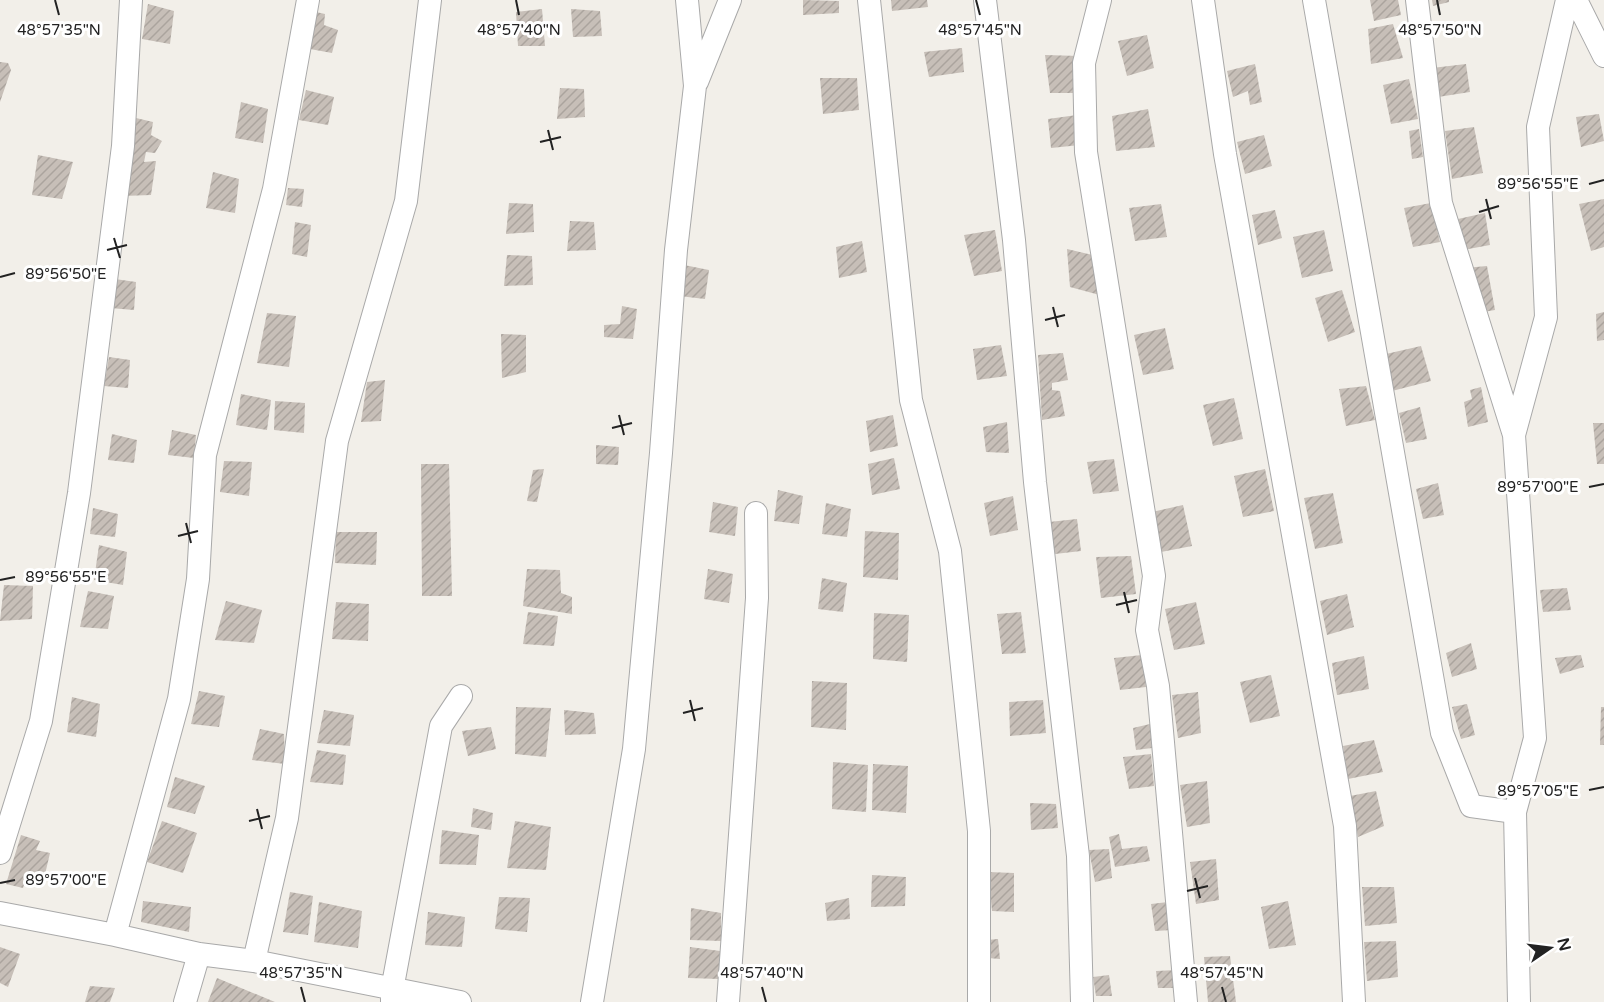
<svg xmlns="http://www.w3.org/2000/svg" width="1604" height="1002" font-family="'Varela Round',sans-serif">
<defs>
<pattern id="building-hatch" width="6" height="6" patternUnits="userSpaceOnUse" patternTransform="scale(1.5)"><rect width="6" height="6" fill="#c7bfb8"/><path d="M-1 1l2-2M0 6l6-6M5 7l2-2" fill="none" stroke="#aba49e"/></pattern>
</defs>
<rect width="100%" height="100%" fill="#f2efe9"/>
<path fill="url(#building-hatch)" d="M803,0L839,1V13L803,15Z
M891,0H927L928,7L892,11Z
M1370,0H1398L1401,15L1374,21Z
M1432,0H1449V2L1433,6Z
M148,4L174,11L170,44L142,39Z
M542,9L545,46H518L516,12Z
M571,9L600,11L602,36L573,37Z
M316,12L325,14L324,25L338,30L332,53L310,49Z
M1393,24L1403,58L1371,64L1368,29Z
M1147,35L1154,68L1127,76L1118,41Z
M962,48L964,72L929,77L924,52Z
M1045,55L1079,56V93H1050Z
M0,62L8,63L11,70L0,102Z
M1255,64L1262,102L1250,105L1248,91L1233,97L1227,71Z
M1466,64L1470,92L1438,97L1432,68Z
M820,78H857L859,110L823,114Z
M1409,79L1418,119L1391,124L1383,85Z
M560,88L584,89L585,117L557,119Z
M306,90L334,97L328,125L299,120Z
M241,102L268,109L263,143L235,138Z
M1148,109L1155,147L1116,151L1112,116Z
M1599,114L1604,141L1581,147L1576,117Z
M1077,115L1080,145L1051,148L1048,119Z
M136,118L153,122L151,135L162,141L155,153L146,152L144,162L156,161L151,195L123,196L132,119Z
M1474,127L1483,173L1452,179L1445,131Z
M1419,129L1423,157L1412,159L1409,131Z
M1264,135L1272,166L1245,174L1237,142Z
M38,155L73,162L62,199L32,195Z
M213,172L239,179L235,213L206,208Z
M288,188L304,189L302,207L286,205Z
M1604,199V247L1591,251L1579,204Z
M509,203L533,204L534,232L506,234Z
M1431,203L1440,242L1413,247L1404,208Z
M1161,204L1167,237L1135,241L1129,208Z
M1275,210L1282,238L1258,245L1252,215Z
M1485,213L1490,245L1463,250L1458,219Z
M570,221L594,222L596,250L567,251Z
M295,222L311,225L307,257L292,254Z
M995,230L1002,271L974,276L964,235Z
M1324,230L1333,271L1302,278L1293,237Z
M862,241L867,272L839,278L836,247Z
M1067,249L1101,257L1107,297L1070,287Z
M507,255L532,256L533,285L504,286Z
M684,265L709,270L705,299L679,296Z
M1487,266L1495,310L1471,314L1465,268Z
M115,279L136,282L134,310L110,308Z
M1342,290L1355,332L1328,342L1315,298Z
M622,306L637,309L633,339L604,337V325L620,324Z
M1604,312V340L1597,341L1596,314Z
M267,313L296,316L289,367L257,363Z
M1165,328L1174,369L1143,375L1134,335Z
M501,334L526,335V372L502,378Z
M1001,345L1007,376L977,380L973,349Z
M1421,346L1431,381L1392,391L1386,354Z
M1063,353L1068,380L1052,383V390L1060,391L1065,416L1042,420L1038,355Z
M109,357L130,360L128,388L104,386Z
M385,380L381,421L361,422L367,382Z
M1366,386L1375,420L1346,426L1339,389Z
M1481,387L1488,422L1468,427L1464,402L1472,399L1470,390Z
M241,394L271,400L267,430L236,425Z
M1234,398L1243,439L1213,446L1203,405Z
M275,401L305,403L304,433L274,430Z
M1420,407L1427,439L1406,443L1399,413Z
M893,415L898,446L870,452L866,421Z
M1007,422L1009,453L986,452L983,427Z
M1593,423H1604V464H1597Z
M172,430L196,435L194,458L168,455Z
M112,434L137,440L134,463L108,460Z
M596,445L619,447L618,465L596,464Z
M894,458L900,489L872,495L868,464Z
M1114,459L1119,491L1093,494L1087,462Z
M224,461L252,462L249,496L220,492Z
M421,464H449L452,596H422Z
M544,469L537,502L527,501L533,470Z
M1265,469L1274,511L1243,517L1234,476Z
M1438,483L1444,515L1423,519L1416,489Z
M778,490L803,496L799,524L774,521Z
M1333,493L1343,543L1315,549L1304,498Z
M1013,496L1018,530L990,536L984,503Z
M713,502L738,507L735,536L709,532Z
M826,503L851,509L847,537L822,534Z
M1183,505L1192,546L1161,552L1152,512Z
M93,508L118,514L115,537L90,534Z
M1077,519L1081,551L1055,554L1049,522Z
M865,531L899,533L898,580L863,577Z
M336,532H377L376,565L335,563Z
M99,545L127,552L123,585L94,580Z
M1131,556L1136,594L1101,598L1096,557Z
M527,569L560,570L561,593L572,597V614L523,606Z
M708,569L733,574L729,603L704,599Z
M822,578L847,583L843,612L818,609Z
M4,585L33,586L32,619L0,621Z
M1567,588L1571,610L1543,612L1540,590Z
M88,591L114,596L108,629L80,627Z
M1347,594L1354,627L1327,635L1320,601Z
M226,601L262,610L254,643L215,640Z
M336,602L369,604L368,641L332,639Z
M1196,602L1205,644L1174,650L1165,609Z
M528,612L558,616L554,646L523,644Z
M1021,612L1026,653L1002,654L997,614Z
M874,613L909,615L907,662L873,659Z
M1471,643L1477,669L1452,677L1446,653Z
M1142,655L1146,687L1120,690L1114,658Z
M1581,655L1584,667L1560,674L1555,658Z
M1364,656L1369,689L1337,695L1332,663Z
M1271,675L1280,716L1250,723L1240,682Z
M812,681L847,683L846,730L811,727Z
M199,691L225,696L219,727L191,724Z
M1198,692L1201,733L1178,738L1172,695Z
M72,697L100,704L96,737L67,732Z
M1043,700L1046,733L1010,736L1009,702Z
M1467,704L1475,735L1461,739L1452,707Z
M516,707L551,708L546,757L515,754Z
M1601,707H1604V745H1600Z
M324,710L354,715L350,746L317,743Z
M564,710L594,713L596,734L565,735Z
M1150,724L1152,748L1136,750L1133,728Z
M491,727L496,749L468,756L462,731Z
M260,729L284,734L285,764L252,760Z
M1374,740L1383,772L1348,779L1343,746Z
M317,750L346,755L343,785L310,782Z
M1151,754L1154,786L1129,789L1123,757Z
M833,762L868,765L866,812L832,809Z
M873,764L908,766L906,813L872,810Z
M175,777L205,786L195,814L167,807Z
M1207,781L1210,823L1187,827L1180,785Z
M1376,791L1384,826L1358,837L1350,796Z
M1030,803L1056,804L1058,828L1031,830Z
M473,808L493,813L491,830L471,827Z
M162,821L197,833L183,873L147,862Z
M515,821L551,827L546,870L507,868Z
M442,830L479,835L476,865L439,864Z
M1119,834L1122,849L1147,846L1150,861L1115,867L1109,837Z
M21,835L40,841L36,850L50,853L43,883L26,879L23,888L6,884Z
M1109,849L1112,878L1095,882L1089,850Z
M1216,859L1219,900L1196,904L1190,862Z
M988,872L1014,873V912L992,911Z
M872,875L906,877L905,906L871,907Z
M1362,887H1394L1397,923L1365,926Z
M290,892L313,896L308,935L283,932Z
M499,897L530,898L527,932L495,929Z
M849,898L850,919L827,921L825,903Z
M143,901L191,907L189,932L141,922Z
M1288,901L1296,945L1269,949L1261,907Z
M319,902L362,911L358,948L314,942Z
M1168,902L1172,930L1155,931L1151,904Z
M691,908L721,913V941L690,940Z
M428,912L465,917L462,947L425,945Z
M998,939L1000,959L988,958L987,940Z
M1396,941L1398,977L1367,981L1364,942Z
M0,947L20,954L8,987L0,983Z
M690,947L720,951L719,979L688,978Z
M1230,956L1236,1002H1208L1204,957Z
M1177,970L1178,988H1158L1156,971Z
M1109,975L1112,996H1096L1093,977Z
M217,978L275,1002H208Z
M90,986L115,988L110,1002H85Z"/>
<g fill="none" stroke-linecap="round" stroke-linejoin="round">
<g stroke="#a9a9a9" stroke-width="24">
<path id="minor" d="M869,0L911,400L950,551L979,831V1002
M985,0L1014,240L1035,482L1078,856L1082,1002
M1100,0L1084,63L1086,152L1154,576L1147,630L1158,686L1186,1002
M1203,0L1225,154L1345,826L1354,1002
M1314,0L1442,733L1471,806L1515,812
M1417,0L1441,203L1514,435
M1576,0L1604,56
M697,82L730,0
M0,853L41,721L79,493L123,146L131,0
M0,913L115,935L199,954L254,961L460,1002
M115,935L179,699L198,579L205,455L274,189L308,0
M254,961L287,818L337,441L406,201L430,0
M185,1002L199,954
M392,1002V990L441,726L461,696
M592,1002L634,749L661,453L676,250L695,86L687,0
M728,1002L757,598L756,513
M1519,1002L1515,812L1535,738L1514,435L1546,317L1538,127L1567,0"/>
</g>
<use href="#minor" stroke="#fff" stroke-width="22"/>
</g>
<path fill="none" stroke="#222" stroke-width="2" d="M55,0L59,15M516,0L519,15M976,0L980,15M1437,0L1440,15M548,130L553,150M540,142L561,137M1589,184L1604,180M1486,199L1491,219M1479,212L1499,206M114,238L120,258M107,250L127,245M0,277L15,273M1053,307L1058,327M1045,320L1065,315M619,415L624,435M612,428L632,423M1589,487L1604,484M186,523L191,543M178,536L198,531M0,580L15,577M1124,592L1129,613M1116,605L1137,600M690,700L695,721M683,713L703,708M1589,790L1604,787M257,809L262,829M249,821L270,816M1195,878L1200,898M0,883L15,880M1187,891L1208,886M301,987L305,1002M762,987L766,1002M1222,987L1226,1002"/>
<g font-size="15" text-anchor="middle" fill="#222" stroke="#fff" stroke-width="6" stroke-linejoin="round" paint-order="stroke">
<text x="59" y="35">48°57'35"N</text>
<text x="519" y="35">48°57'40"N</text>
<text x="980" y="35">48°57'45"N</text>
<text x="1440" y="35">48°57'50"N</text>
<text x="1538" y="189">89°56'55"E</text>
<text x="66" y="279">89°56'50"E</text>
<text x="1538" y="492">89°57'00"E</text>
<text x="66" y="582">89°56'55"E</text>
<text x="1538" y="796">89°57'05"E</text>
<text x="66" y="885">89°57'00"E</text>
<text x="301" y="978">48°57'35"N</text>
<text x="762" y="978">48°57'40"N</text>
<text x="1222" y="978">48°57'45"N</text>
</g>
<g transform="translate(1550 948) rotate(76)" stroke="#ffffff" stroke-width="4.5" paint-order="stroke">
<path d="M0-4.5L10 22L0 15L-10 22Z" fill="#222222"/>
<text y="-9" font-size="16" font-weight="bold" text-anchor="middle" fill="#222222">N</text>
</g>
</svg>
